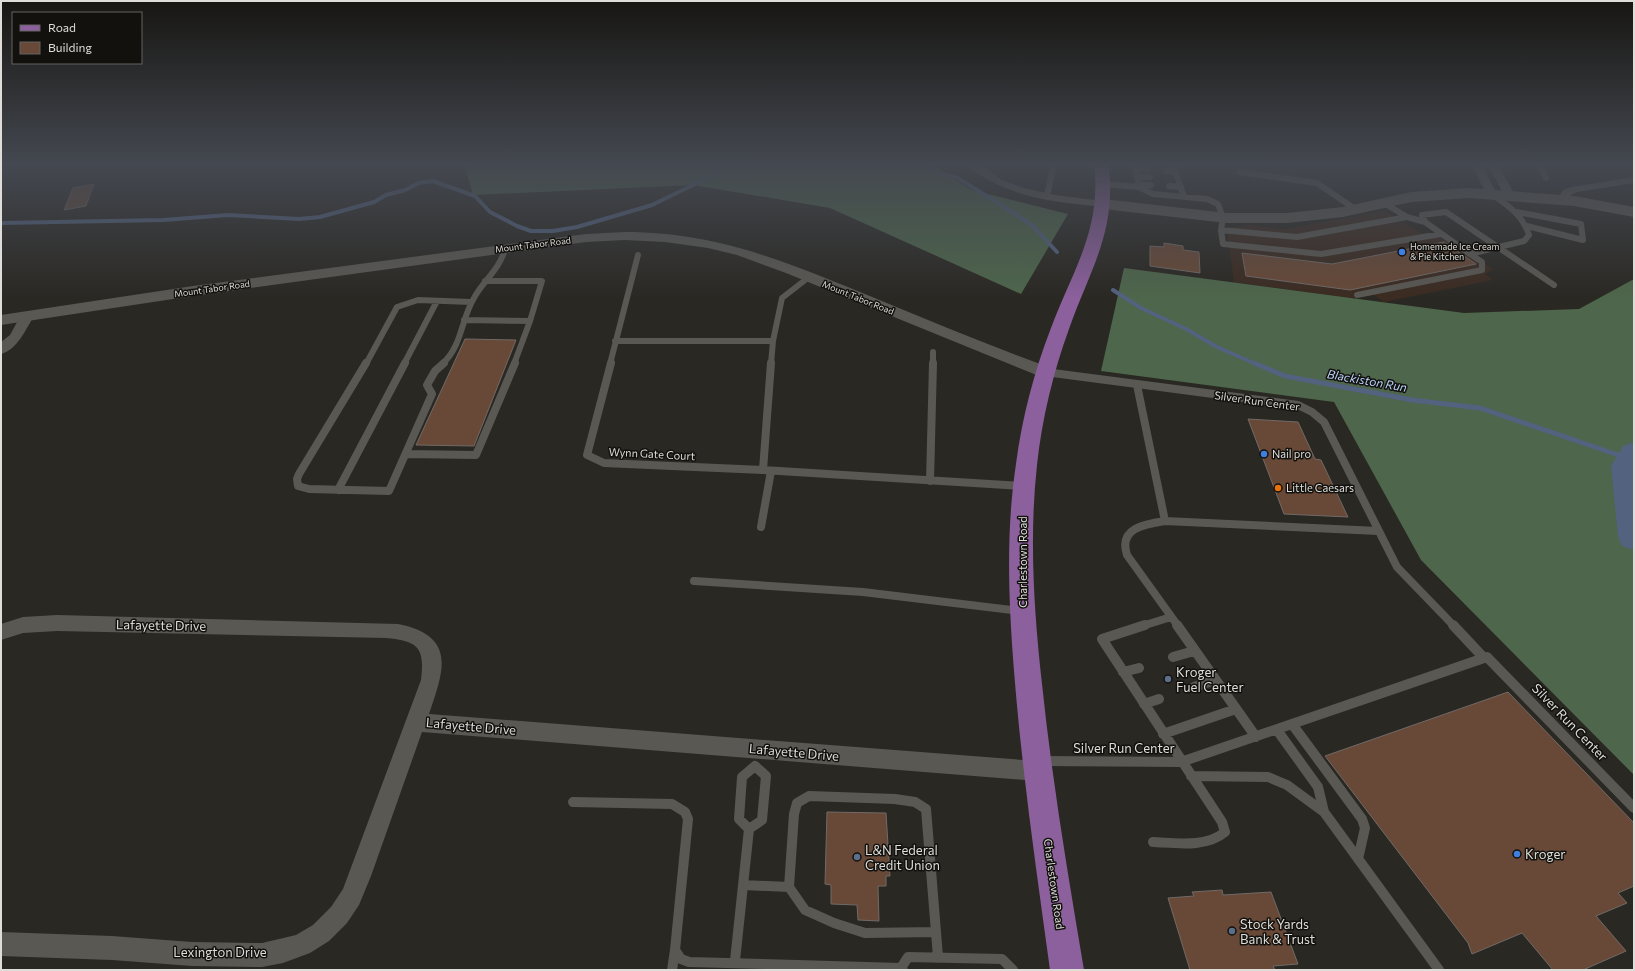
<svg xmlns="http://www.w3.org/2000/svg" width="1635" height="971" font-family="Commissioner,sans-serif">
<rect width="100%" height="100%" fill="#2a2823"/>
<path fill="#3b2b21" d="M1385,211L1422,233L1449,241L1493,269L1485,274L1493,280L1384,302L1374,295L1352,298L1234,282L1227,228L1249,225L1284,229Z"/>
<path fill="#4e664b" d="M464,163H929L972,190L1068,214L1021,294L830,208L693,185L473,195Z
M1124,268L1464,313L1579,309L1634,279V775L1421,560L1334,402L1101,371Z"/>
<g fill="none" stroke-linecap="round" stroke-linejoin="round">
<path stroke="#52627f" stroke-width="4" d="M914,163L935,173L956,177L1001,205L1033,226L1057,252
M1,223L163,220L228,215L299,219L320,217L374,202L386,195L405,190L419,183L433,181L475,196L490,212L517,226L531,231H553L577,227L652,205L738,163
M1113,290L1141,308L1186,329L1217,347L1256,364"/>
<path stroke="#52627f" stroke-width="5" d="M1254,363L1285,376L1412,400L1480,408L1630,459"/>
<path fill="#52627f" fill-rule="evenodd" d="M1634,442V550L1622,546L1618,537L1611,466L1623,446Z"/>
</g>
<path fill="#684937" stroke="#706a67" d="M94,184L86,206L64,210L73,188Z
M1444,242L1476,264L1350,290L1246,276L1242,253L1332,264Z
M1164,243L1183,246V250L1199,252L1200,273L1150,266V246L1164,247Z
M465,339L516,340L474,446L416,445Z
M1248,419L1298,422L1315,459L1321,460L1348,517L1284,514Z
M1508,692L1634,823V886L1618,893L1627,903L1596,916L1626,951L1583,970H1553L1522,933L1472,954L1468,943L1325,756Z
M827,812L886,813L890,876H886V886H878L879,921L858,920L857,905L831,904V885L825,884Z
M1222,890L1223,895L1271,892L1298,964L1273,966L1275,970H1190L1168,898L1194,896L1192,892Z"/>
<g fill="none" stroke-linecap="round" stroke-linejoin="round">
<path stroke="#5a5853" stroke-width="6" d="M1135,163L1139,187
M1174,163L1177,177
M1539,163L1546,178
M1136,168L1148,169
M1166,171L1176,172
M1239,172L1317,183L1355,209
M1137,177H1150
M1179,182L1184,197
M1104,184L1139,187L1153,194L1207,199L1218,204L1223,218L1221,230L1297,237L1407,217L1384,203
M1139,184L1151,185
M1169,186L1181,187
M1047,196L1053,168L1052,163
M1517,212L1581,224L1583,240L1527,226
M1407,217L1425,222L1470,254L1524,241L1529,235C1523,216 1509,206 1493,195
M1425,222L1422,215L1446,212L1554,285
M1221,230L1223,244L1321,254L1441,234
M1357,295L1482,270V262L1470,254
M464,320L530,321L542,281H485
M615,341H773L771,364
M773,341L782,298L809,277
M366,364L397,307L418,300L471,302
M404,364L437,301
M442,364C462,347 461,319 474,298C483,281 500,269 505,249
M514,364L530,321
M610,364L638,255
M933,364V352"/>
<path stroke="#5a5853" stroke-width="8" d="M366,363L299,474L297,479L298,486L309,489L389,491L432,394L427,385L435,371L444,363
M611,363L587,455L604,463L763,470L1023,486
M1045,372L1298,405L1312,412L1324,422L1397,567L1454,626
M1137,385L1165,521
M406,454L476,455L515,363
M763,470L771,363
M930,481L933,363
M338,490L405,363
M761,527L771,471
M694,581L863,592L1020,611
M1142,626L1171,617
M1178,626L1127,555C1118,528 1145,524 1165,521L1378,531"/>
<path stroke="#5a5853" stroke-width="10" d="M1145,625L1102,639L1222,822L1225,832C1206,848 1176,843 1153,842
M1177,625L1256,737
M1453,625L1484,658
M1173,657L1194,651
M1123,672L1139,668
M1194,687L1215,680
M1144,704L1159,699
M1292,724L1362,819L1365,828L1358,859
M1277,730L1318,787L1324,812
M1163,734L1236,709
M1040,761L1181,762L1487,657L1634,808
M755,766L766,776L762,820L749,829L739,819L742,777Z
M1191,776L1268,777L1287,785L1324,812L1439,970
M809,796L895,799L915,802L926,809L936,932L865,933L834,923L805,910L789,887L794,814L797,803Z
M573,802L672,804L685,812L688,819L675,950L681,959L689,962L901,968
M743,885L789,887
M936,932L938,958
M672,970L675,950
M734,970L749,829
M903,970L901,968L908,957L1002,959L1013,970"/>
<path fill="#5a5853" fill-rule="evenodd" d="M964,163H977L1002,180L1024,188L1055,195L1103,201L1109,204L1103,207C1059,202 1016,199 979,174C974,171 967,168 964,163Z
M1471,163H1481L1497,194L1495,196H1487Z
M1487,163H1497L1515,195L1513,197H1505Z
M1634,177V183L1577,192L1572,194L1567,202L1563,203L1557,200L1563,190L1571,187Z
M27,312L32,313L34,316C26,329 17,350 1,354V342L10,335L22,313Z
M57,615L398,624C457,636 444,670 429,714L1037,761L1044,764L1047,771L1044,778L1037,781L422,732L371,876L359,905L347,923L329,941L310,953L283,963L262,967L192,966L112,960L1,956V932L112,936L192,942L262,943L296,935L313,925L331,907L343,889L421,680C425,647 418,641 386,638L57,631L23,633L1,640V624L23,617Z"/>
<path fill="#5a5853" fill-rule="evenodd" d="M625,232C720,232 791,264 877,299C935,323 993,347 1051,368L1054,372L1051,376L1045,378L1039,376L786,273L737,255L708,248L665,242L625,240L586,242L193,296L1,325V315L193,286L586,234Z"/>
<path fill="#5a5853" fill-rule="evenodd" d="M1469,188L1574,196L1634,207V217L1574,206L1469,198L1411,202L1343,217L1287,223H1227L1103,209L1098,207L1095,204L1098,201L1103,199L1227,213H1287L1343,207L1411,192Z"/>
<path fill="#8c609d" fill-rule="evenodd" d="M1094,163H1108C1118,230 1090,269 1069,329C1053,373 1042,419 1037,465C1029,538 1034,612 1042,684C1052,780 1068,875 1084,970H1050C1037,875 1023,779 1015,683C1009,611 1005,536 1016,464C1022,418 1034,372 1051,328C1073,269 1102,230 1094,163Z"/>
</g>
<linearGradient id="sky" x2="0" y2="1"><stop stop-color="#171613"/><stop offset="0.55" stop-color="#444850"/><stop offset="1" stop-color="#444850" stop-opacity="0"/></linearGradient>
<rect width="1635" height="299" fill="url(#sky)"/>
<g fill="#3f7fe0" stroke="#12110e" stroke-width="1.5">
<circle cx="1402" cy="252" r="4"/>
<circle cx="1264" cy="454" r="4"/>
<circle cx="1517" cy="854" r="4"/>
</g>
<circle fill="#e8710a" stroke="#12110e" stroke-width="1.5" cx="1278" cy="488" r="4"/>
<g fill="#5c6f8a" stroke="#12110e" stroke-width="1.5">
<circle cx="1168" cy="679" r="4"/>
<circle cx="857" cy="857" r="4"/>
<circle cx="1232" cy="931" r="4"/>
</g>
<g text-anchor="middle" stroke-width="3" stroke-linejoin="round" paint-order="stroke">
<g font-size="9" fill="#deddda" stroke="#12110e">
<text transform="translate(533 245) rotate(-7)" y="3">Mount Tabor Road</text>
<text transform="translate(212 289) rotate(-8)" y="3">Mount Tabor Road</text>
<text transform="translate(858 298) rotate(22)" y="3">Mount Tabor Road</text>
</g>
<g font-size="9" fill="#deddda" stroke="#12110e" text-anchor="start">
<text x="1410" y="250">Homemade Ice Cream<tspan x="1410" dy="10">&amp; Pie Kitchen</tspan></text>
</g>
<g font-size="11" fill="#deddda" stroke="#12110e">
<text transform="translate(1257 401) rotate(8)" y="4">Silver Run Center</text>
<text transform="translate(652 454) rotate(3)" y="4">Wynn Gate Court</text>
<text transform="translate(1023 562) rotate(-90)" y="4">Charlestown Road</text>
<text transform="translate(1054 884) rotate(82)" y="4">Charlestown Road</text>
</g>
<g font-size="11" fill="#deddda" stroke="#12110e" text-anchor="start">
<text x="1272" y="458">Nail pro</text>
<text x="1286" y="492">Little Caesars</text>
</g>
<g font-size="12" font-style="italic" fill="#bad2fc" stroke="#12110e">
<text transform="translate(1367 381) rotate(10)" y="4">Blackiston Run</text>
</g>
<g font-size="13" fill="#deddda" stroke="#12110e">
<text transform="translate(161 625) rotate(1)" y="5">Lafayette Drive</text>
<text transform="translate(1570 722) rotate(46)" y="5">Silver Run Center</text>
<text transform="translate(471 726) rotate(5)" y="5">Lafayette Drive</text>
<text x="1124" y="753">Silver Run Center</text>
<text transform="translate(794 752) rotate(5)" y="5">Lafayette Drive</text>
<text x="220" y="957">Lexington Drive</text>
</g>
<g font-size="13" fill="#deddda" stroke="#12110e" text-anchor="start">
<text x="1176" y="677">Kroger<tspan x="1176" dy="15">Fuel Center</tspan></text>
<text x="865" y="855">L&amp;N Federal<tspan x="865" dy="15">Credit Union</tspan></text>
<text x="1525" y="859">Kroger</text>
<text x="1240" y="929">Stock Yards<tspan x="1240" dy="15">Bank &amp; Trust</tspan></text>
</g>
</g>
<rect width="1635" height="971" fill="none" stroke="#deddda" stroke-width="4"/>
<rect x="12" y="12" width="130" height="52" fill="#12110e" stroke="#646360"/>
<rect x="20" y="25" width="20" height="6" fill="#8c609d" stroke="#646360"/>
<text x="48" y="32" font-size="12" fill="#deddda">Road</text>
<rect x="20" y="42" width="20" height="12" fill="#684937" stroke="#646360"/>
<text x="48" y="52" font-size="12" fill="#deddda">Building</text>
</svg>
